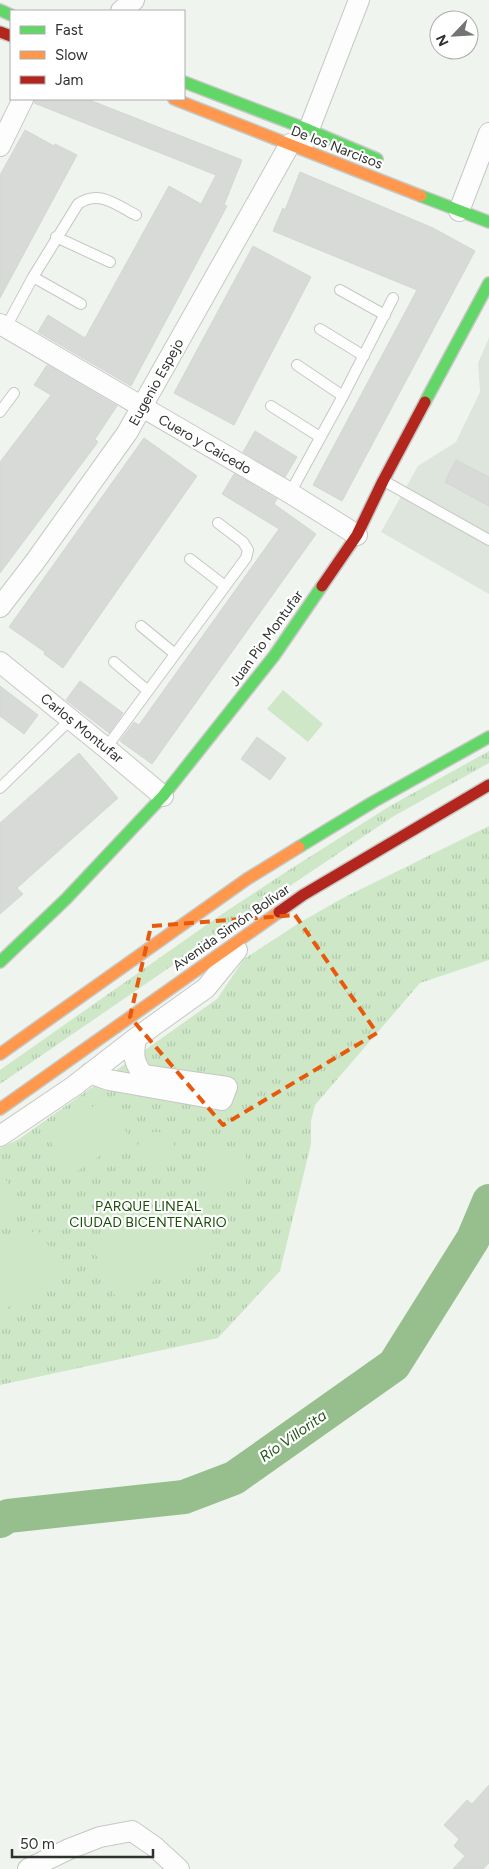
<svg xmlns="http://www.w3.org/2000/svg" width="489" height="1869" font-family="Figtree,sans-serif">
<defs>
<pattern id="grass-tufts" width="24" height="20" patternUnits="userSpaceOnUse" patternTransform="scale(1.25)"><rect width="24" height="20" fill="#cde7c7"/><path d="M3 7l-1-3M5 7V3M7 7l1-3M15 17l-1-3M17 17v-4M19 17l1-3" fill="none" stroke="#b0c7ab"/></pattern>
</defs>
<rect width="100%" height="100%" fill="#f0f4ef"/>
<path fill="#dee5dc" d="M489,338V594L381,532L418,466L456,442L480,392L478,363Z"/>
<path fill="url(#grass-tufts)" d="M489,751V763L394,816L227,928L0,1084V1070L222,914L292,868L390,806Z
M489,826V960L420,983L315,1105L311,1121V1144L280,1271L218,1338L0,1385V1148L19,1139L217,999L244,959L299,923L341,899Z"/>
<path fill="#cde7c7" d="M283,690L323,724L308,742L267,709Z
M104,1099L129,1136L73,1174L48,1138Z
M137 1151a19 19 0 1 1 38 0a19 19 0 1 1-38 0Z
M212,1151L246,1153V1187C236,1191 213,1189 204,1183L203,1178Z
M4,1177L25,1207L0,1226V1180Z
M196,1196L221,1250L116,1298L91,1244Z
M37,1229L65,1269L0,1313V1254Z"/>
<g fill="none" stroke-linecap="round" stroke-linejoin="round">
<path stroke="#97bf8e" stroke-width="34" d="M0,1521L8,1516L184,1497L234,1478L394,1365L473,1239L489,1201"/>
</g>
<path fill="#d7dad6" stroke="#d4d7d4" d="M35,99H87L242,160L224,205L227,206L131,386L38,332L48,315L85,338L169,186L201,204L216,175L34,103Z
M25,130L54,146L55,144L77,155L0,298V175Z
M300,172L433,228L475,251L342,501L313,485L417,290L273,231L283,208L285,210Z
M253,246L311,277L234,425L174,393Z
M47,365L117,406L95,439L98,442L0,573V462L51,395L34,385Z
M255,431L297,457L285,477L243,452Z
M144,438L197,476L63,668L44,654L45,652L9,627Z
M456,460L489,477V506L445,482Z
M234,474L277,499L274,504L316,534L152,764L120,741L134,722L139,725L279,529L222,494Z
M80,681L123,713L109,733L66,700Z
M0,686L38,715L24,734L0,716Z
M257,737L286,758L270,780L241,759Z
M79,753L118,798L17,888L23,894L0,914V823Z
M489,1785V1863L483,1869H453L465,1856L454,1846L459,1839L444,1825L467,1800L472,1804Z"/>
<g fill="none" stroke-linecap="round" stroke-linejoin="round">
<g stroke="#c5c8c4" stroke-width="12">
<path id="lane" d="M56,237L110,262
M33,277L81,304
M340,290L385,315
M6,327L33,277L78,204C99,189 116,205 136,215
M320,329L364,356
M297,365L343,396
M271,406L320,437
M0,412L14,393
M384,481L489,540
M290,493L343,396L393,298
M190,559L225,586
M141,626L175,654
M114,662L148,691
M106,748L246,558L248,550L243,542L218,523
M0,788L71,719"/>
</g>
<g stroke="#c5c8c4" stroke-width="22">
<path id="street" d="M121,11L134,0
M304,142L359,0
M0,146L23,99
M459,211L489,133
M0,324L290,493L357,535
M0,607L34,563L127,433L290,144
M0,662L106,748L163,796
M90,1073L109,1080L222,1100L227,1087L143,1075C133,1061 133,1055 136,1038
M0,1136L74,1086L136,1038L206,988L237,950
M28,1869L69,1849L100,1837L132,1831L155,1847L179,1869"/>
</g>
<g stroke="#c5c8c4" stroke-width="14">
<path id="fast" d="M0,10L11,15
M184,82L309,130L377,159
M421,196L489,222
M425,402L489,283
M299,847L373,802L489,737
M0,962L66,899L163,796L274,656L322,586"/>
</g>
<g stroke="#c5c8c4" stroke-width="14">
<path id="slow" d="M174,99L421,196
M0,1054L247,879L299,847
M0,1109L279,912"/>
</g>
<g stroke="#c5c8c4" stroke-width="14">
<path id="jam" d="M0,32L11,36
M322,586L357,535L383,481L425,402
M279,912L303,895L489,785"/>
</g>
<use href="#lane" stroke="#fdfdfd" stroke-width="10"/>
<use href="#street" stroke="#fdfdfd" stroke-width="20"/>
<use href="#fast" stroke="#63d668" stroke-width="11"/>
<use href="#slow" stroke="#ff974d" stroke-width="11"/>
<use href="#jam" stroke="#b3261e" stroke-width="11"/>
</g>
<path fill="none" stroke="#e8590c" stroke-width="4" stroke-dasharray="10 6" stroke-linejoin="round" d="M295,915L377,1033L223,1125L130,1017L151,926Z"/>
<g text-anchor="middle" stroke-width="4.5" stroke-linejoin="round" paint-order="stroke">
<g font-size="14" fill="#2e312e" stroke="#fff">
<text transform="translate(337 147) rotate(21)" y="5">De los Narcisos</text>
<text transform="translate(156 382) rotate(-61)" y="5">Eugenio Espejo</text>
<text transform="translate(205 444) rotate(30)" y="5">Cuero y Caicedo</text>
<text transform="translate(266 638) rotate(-54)" y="5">Juan Pio Montufar</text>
<text transform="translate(82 728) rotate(39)" y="5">Carlos Montufar</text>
<text transform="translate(231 927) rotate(-35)" y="5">Avenida Simón Bolívar</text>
</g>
<g font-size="14" fill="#194f0a" stroke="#fff">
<text x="148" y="1211">PARQUE LINEAL<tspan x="148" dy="16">CIUDAD BICENTENARIO</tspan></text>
</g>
<g font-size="15" font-style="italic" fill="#215714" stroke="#fff">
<text transform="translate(293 1436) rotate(-35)" y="5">Río Villorita</text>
</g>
</g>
<rect x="10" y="10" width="175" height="90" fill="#ffffff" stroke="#abadab"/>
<rect x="20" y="26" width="25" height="8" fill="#63d668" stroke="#abadab"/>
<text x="55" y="35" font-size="15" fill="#2e312e">Fast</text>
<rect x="20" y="51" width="25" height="8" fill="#ff974d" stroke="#abadab"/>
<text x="55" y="60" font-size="15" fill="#2e312e">Slow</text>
<rect x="20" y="76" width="25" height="8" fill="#b3261e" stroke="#abadab"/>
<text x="55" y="85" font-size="15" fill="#2e312e">Jam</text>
<g transform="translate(454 35) rotate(245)"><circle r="24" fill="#ffffff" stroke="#abadab"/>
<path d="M0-4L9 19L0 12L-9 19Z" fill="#727572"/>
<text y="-8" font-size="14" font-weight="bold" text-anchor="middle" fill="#2e312e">N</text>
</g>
<path d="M12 1849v8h141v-8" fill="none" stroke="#2e312e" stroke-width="2.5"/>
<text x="20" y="1849" font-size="15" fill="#2e312e" stroke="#ffffff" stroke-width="4" paint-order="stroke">50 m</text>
</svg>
